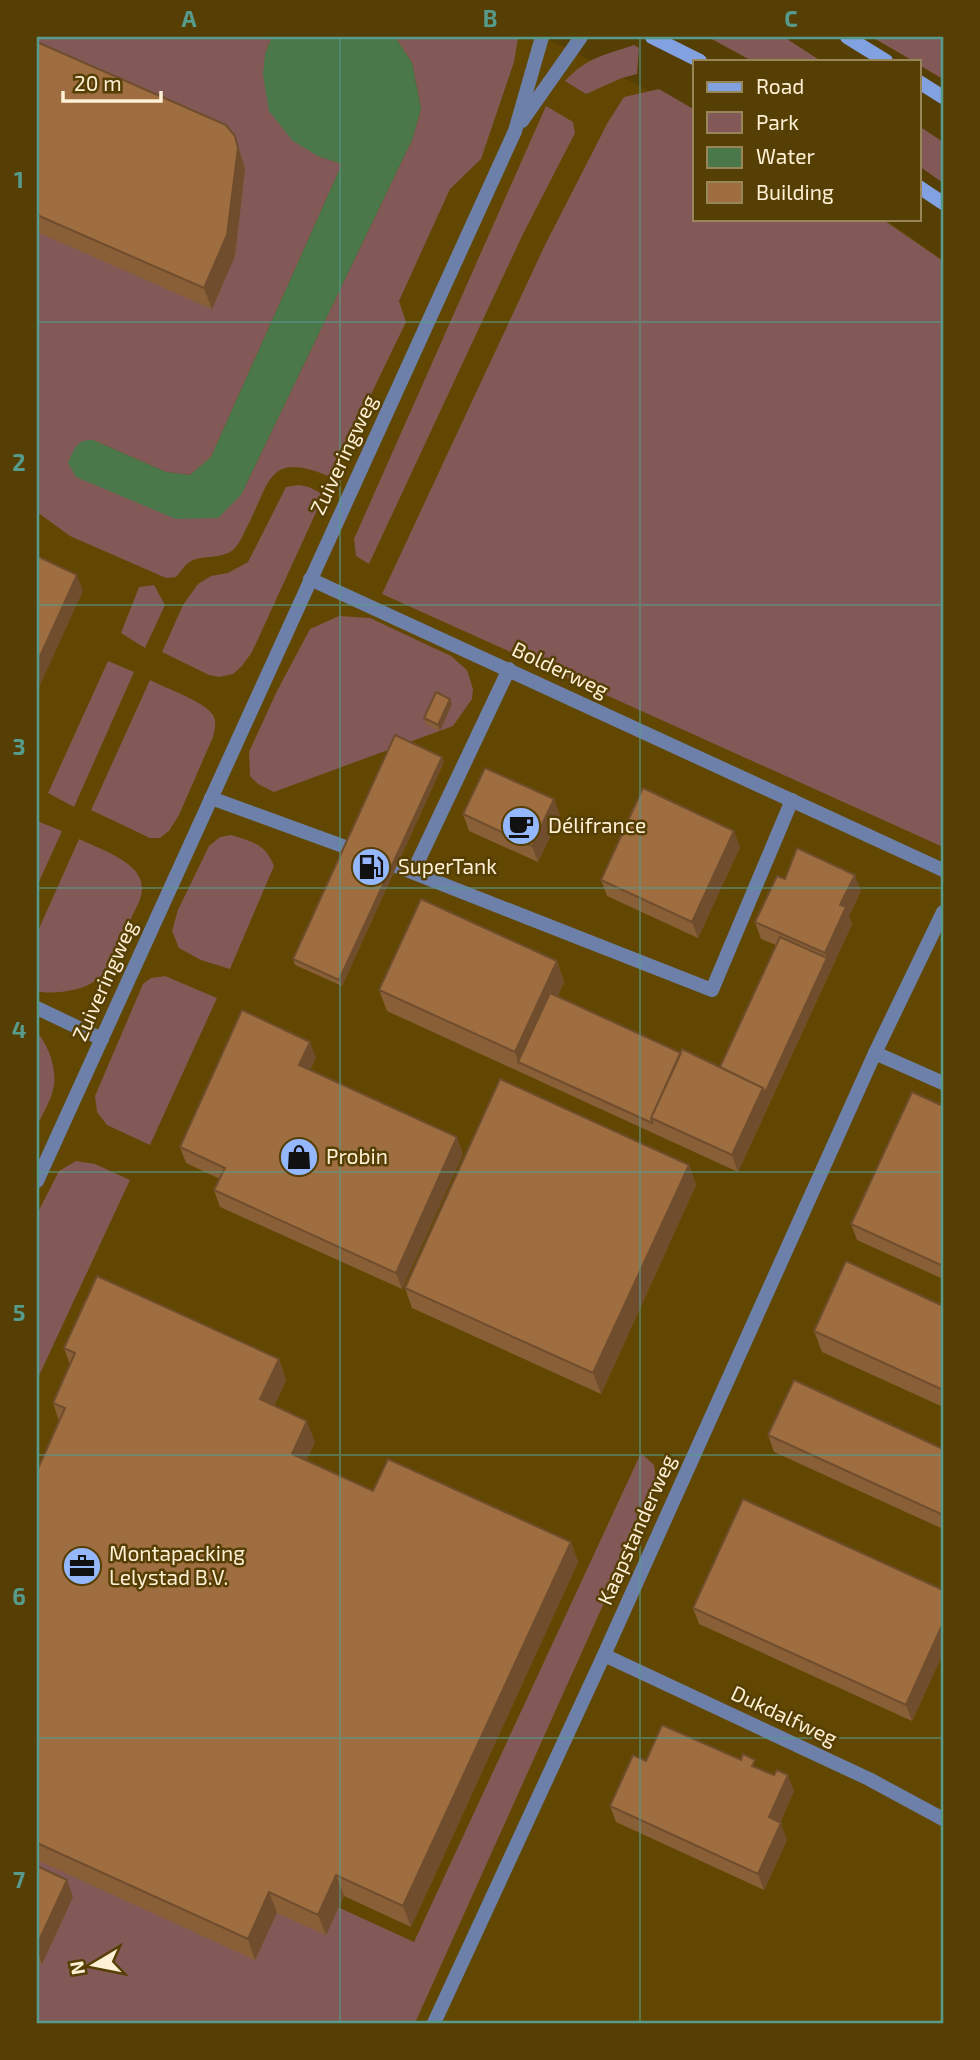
<svg xmlns="http://www.w3.org/2000/svg" width="980" height="2060" font-family="'Exo 2',sans-serif">
<rect width="100%" height="100%" fill="#563f04"/>
<path fill="#614702" d="M37,37H544L695,114V219H885L943,260V2023H37Z"/>
<path fill="#825956" d="M37,37H272L265,54L318,156L342,164L211,457L190,475L166,472L93,440L68,463L241,495L412,140L421,109L412,63L395,37L518,38L514,62L481,159L450,189L399,301L406,322L331,477C268,451 272,478 247,527C243,534 240,544 233,550C222,559 203,555 191,561C185,564 180,573 176,577L166,578L70,536L37,512Z
M708,37H784L821,61H752Z
M872,37H943V79L919,65V61H913Z
M634,45L639,48L637,74L622,78L586,94L565,81C587,57 605,55 634,45Z
M659,89L695,110V219H882L943,261V847L382,594L545,245L608,122L624,97Z
M546,106L573,122L575,133L523,234L369,564L356,556L354,539Z
M919,126L943,142V183L919,166Z
M299,485L309,487L324,495L252,652L242,666L233,674L219,677L209,675L162,652L183,605L198,584L211,576L228,573L248,562L286,487Z
M154,585L165,605L145,648L121,633L139,587Z
M339,616L370,618L451,656L467,670L473,689L472,699L453,726L274,792L258,784L250,776L249,752L277,691L310,629Z
M108,661L134,672L74,807L48,793Z
M150,680C165,688 204,701 213,715C217,722 215,729 213,737L179,815L169,831L160,838H150L91,810Z
M37,821L62,831L37,886Z
M231,835C252,842 265,843 274,866L230,969L201,960L179,948L172,931L178,910L209,846L220,837Z
M79,839C96,847 130,859 138,875C142,881 143,889 141,896C139,904 133,913 130,921C121,941 113,968 95,981C81,991 53,995 37,991V933Z
M165,976L217,998L150,1145L107,1125L97,1112L95,1096L143,984L151,978Z
M37,1032C49,1046 58,1071 53,1090C50,1102 42,1115 37,1126Z
M76,1161L95,1164L130,1180L37,1380V1214L59,1171Z
M641,1453L654,1465L657,1485L415,2023H37V1843L74,1786L414,1942Z"/>
<path fill="#4a784a" d="M272,37H395L412,63L421,109L412,140L241,495L218,518L176,519L76,477L68,463C74,450 76,439 93,440L166,472L190,475L211,457L342,164L318,156L293,141L269,111L263,75L265,54Z"/>
<g fill="none" stroke-linecap="round" stroke-linejoin="round">
<path stroke="#6c80a9" stroke-width="14" d="M211,798L362,853
M381,860L712,990L792,800
M413,872L509,669
M875,1053L943,1083"/>
<path stroke="#6c80a9" stroke-width="14" d="M310,579L943,870
M37,1008L102,1039
M604,1655L869,1779L943,1819
M434,2023L604,1655L875,1053L943,912"/>
<path stroke="#6c80a9" stroke-width="14" d="M522,121L581,37
M37,1181L515,131L542,37"/>
<path stroke="#82a1e1" stroke-width="14" d="M652,37L700,61
M847,37L886,61
M919,82L943,97
M919,187L943,203"/>
</g>
<path fill="#885f37" d="M37,42L235,136L245,169L235,256L212,309L37,232Z
M450,699L452,704L440,731L426,724L424,718Z
M444,762L342,986L295,965L293,959Z
M554,799L560,816L538,862L469,831L463,814Z
M740,847L698,938L607,896L601,880Z
M785,879L861,891L849,916L852,924L738,1172L387,1011L379,990L557,961L564,982L558,996L681,1053L720,1067L776,945L761,939L755,922Z
M316,1058L310,1070L463,1154L402,1289L220,1207L214,1190L220,1179L186,1163L180,1147Z
M943,1106V1279L857,1240L851,1224Z
M689,1165L696,1185L601,1394L412,1308L405,1288Z
M943,1306V1407L822,1352L814,1331Z
M64,1348L279,1359L286,1380L274,1406L315,1442L306,1461L373,1491L571,1542L578,1562L411,1927L344,1896L326,1935L277,1913L255,1960L37,1860V1471L59,1421L53,1403L70,1365Z
M768,1435L943,1449V1529L774,1452Z
M943,1590V1653L912,1721L699,1624L693,1608Z
M646,1761L758,1768L794,1791L780,1823L787,1840L764,1890L616,1822L610,1806Z
M37,1866L73,1897L42,1964L37,1961Z"/>
<path fill="#6f4d2d" d="M235,136L245,169L235,256L212,309L204,288Z
M77,575L83,591L37,692V663Z
M450,699L452,704L440,731L438,725Z
M442,757L444,762L342,986L339,980Z
M554,799L560,816L538,862L532,846Z
M734,831L740,847L698,938L692,922Z
M855,875L861,891L849,916L852,924L769,1104L765,1093L827,958L825,953L840,905Z
M557,961L564,982L526,1065L518,1062L522,1073L515,1052Z
M310,1042L316,1058L305,1081L299,1065Z
M763,1088L769,1104L738,1172L732,1155Z
M457,1137L463,1154L402,1289L396,1273Z
M689,1165L696,1185L601,1394L593,1373Z
M279,1359L286,1380L268,1420L260,1399Z
M307,1421L315,1442L300,1475L292,1454Z
M571,1542L578,1562L411,1927L403,1906Z
M943,1623V1653L912,1721L906,1705Z
M788,1775L794,1791L775,1834L769,1817Z
M781,1823L787,1840L764,1890L758,1874Z
M336,1875L344,1896L326,1935L318,1915Z
M67,1880L73,1897L42,1964L37,1950V1945Z
M269,1892L277,1913L255,1960L248,1939Z"/>
<path fill="#9e6e40" stroke="#6f4d2d" stroke-width="2" d="M37,42L226,125L235,136L238,148L227,235L204,288L37,215Z
M37,556L77,575L37,663Z
M436,692L450,699L438,725L424,718Z
M395,735L442,757L339,980L293,959Z
M485,768L554,799L532,846L463,814Z
M643,788L734,831L692,922L601,880Z
M797,848L855,875L840,905L846,907L825,953L755,922L777,876L785,879Z
M421,899L557,961L515,1052L379,990Z
M780,937L827,958L765,1093L763,1088L720,1067Z
M550,993L681,1053L651,1118L652,1123L518,1062Z
M242,1010L310,1042L299,1065L457,1137L396,1273L214,1190L225,1168L180,1147Z
M682,1049L763,1088L732,1155L651,1118Z
M500,1079L689,1165L593,1373L405,1288Z
M912,1092L943,1106V1266L851,1224Z
M846,1261L943,1306V1390L814,1331Z
M97,1276L279,1359L260,1399L307,1421L292,1454L373,1491L388,1459L571,1542L403,1906L336,1875L318,1915L269,1892L248,1939L37,1843V1471L65,1408L53,1403L75,1353L64,1348Z
M794,1380L943,1449V1515L768,1435Z
M743,1499L943,1590V1623L906,1705L693,1608Z
M662,1725L741,1760L743,1754L755,1760L752,1766L774,1775L777,1770L788,1775L769,1817L781,1823L758,1874L610,1806L633,1755L646,1761Z
M37,1866L67,1880L37,1945Z"/>
<path fill="none" stroke="#579b8d" stroke-width="2" stroke-opacity="0.55" d="M340,37V2023M640,37V2023M37,322H943M37,605H943M37,888H943M37,1172H943M37,1455H943M37,1738H943"/>
<defs>
<g id="cafe-disc" transform="scale(2.0125)"><circle r="9.5" fill="#94b7fd" stroke="#563f04"/><path d="M-5.5-4.5H6V0H3Q3 3.5 0 3.5H-2.5Q-5.5 3.5-5.5 0ZM3-3.2v2h1.7v-2ZM-6 4.5H4V6H-6Z" fill="#111"/></g>
<g id="fuel-disc" transform="scale(2.0125)"><circle r="9.5" fill="#94b7fd" stroke="#563f04"/><path d="M-5.5-6h7V0h2V4h1.3V-2.5L3-4.5l.8-.8L6-3V5H2.5V1h-1V6h-7ZM-4.2-4.7v3.2H.2V-4.7Z" fill="#111"/></g>
<g id="shop-disc" transform="scale(2.0125)"><circle r="9.5" fill="#94b7fd" stroke="#563f04"/><path d="M-5-2.5h2.3a2.7 3.5 0 0 1 5.4 0H5L5.5 6h-11ZM-1.5-2.5h3a1.5 2.3 0 0 0-3 0Z" fill="#111"/></g>
<g id="office-disc" transform="scale(2.0125)"><circle r="9.5" fill="#94b7fd" stroke="#563f04"/><path d="M-6-3h4V-5.5h4V-3h4V5H-6ZM-1-4.5V-3h2v-1.5ZM-6 0V1H6V0Z" fill="#111"/></g>
</defs>
<g fill-rule="evenodd">
<use href="#cafe-disc" x="521" y="826"/>
<use href="#fuel-disc" x="371" y="867"/>
<use href="#shop-disc" x="299" y="1157"/>
<use href="#office-disc" x="82" y="1566"/>
</g>
<g text-anchor="middle" stroke-width="5" stroke-linejoin="round" paint-order="stroke">
<g font-size="21" fill="#fef0d5" stroke="#563f04">
<text transform="translate(344 455) rotate(-65)" y="7">Zuiveringweg</text>
<text transform="translate(560 670) rotate(25)" y="7">Bolderweg</text>
<text transform="translate(105 981) rotate(-66)" y="7">Zuiveringweg</text>
<text transform="translate(637 1530) rotate(-66)" y="7">Kaapstanderweg</text>
<text transform="translate(784 1716) rotate(25)" y="7">Dukdalfweg</text>
</g>
<g font-size="21" fill="#fef0d5" stroke="#563f04" text-anchor="start">
<text x="548" y="833">Délifrance</text>
<text x="398" y="874">SuperTank</text>
<text x="326" y="1164">Probin</text>
<text x="109" y="1561">Montapacking<tspan x="109" dy="24">Lelystad B.V.</tspan></text>
</g>
</g>
<rect width="980" height="2060" fill="none" stroke="#563f04" stroke-width="77"/>
<rect x="693" y="60" width="228" height="161" fill="#563f04" stroke="#998658" stroke-width="2"/>
<rect x="707" y="82" width="35" height="10" fill="#82a1e1" stroke="#998658" stroke-width="2"/>
<text x="756" y="94" font-size="21" fill="#fef0d5">Road</text>
<rect x="707" y="112" width="35" height="21" fill="#825956" stroke="#998658" stroke-width="2"/>
<text x="756" y="130" font-size="21" fill="#fef0d5">Park</text>
<rect x="707" y="147" width="35" height="21" fill="#4a784a" stroke="#998658" stroke-width="2"/>
<text x="756" y="164" font-size="21" fill="#fef0d5">Water</text>
<rect x="707" y="182" width="35" height="21" fill="#9e6e40" stroke="#998658" stroke-width="2"/>
<text x="756" y="200" font-size="21" fill="#fef0d5">Building</text>
<g transform="translate(94 1965) rotate(260)" stroke="#563f04" stroke-width="5" paint-order="stroke">
<path d="M0-5L12 26L0 18L-12 26Z" fill="#fef0d5"/>
<text y="-10" font-size="19" font-weight="bold" text-anchor="middle" fill="#fef0d5">N</text>
</g>
<path d="M63 91v10h98v-10" fill="none" stroke="#fef0d5" stroke-width="3.5"/>
<text x="74" y="91" font-size="21" fill="#fef0d5" stroke="#563f04" stroke-width="5" paint-order="stroke">20 m</text>
<rect x="38" y="38" width="904" height="1984" fill="none" stroke="#579b8d" stroke-width="2.5"/>
<g font-size="23" text-anchor="middle" font-weight="bold" fill="#579b8d">
<text x="189" y="27">A</text>
<text x="490" y="27">B</text>
<text x="791" y="27">C</text>
<text x="19" y="188">1</text>
<text x="19" y="471">2</text>
<text x="19" y="755">3</text>
<text x="19" y="1038">4</text>
<text x="19" y="1321">5</text>
<text x="19" y="1605">6</text>
<text x="19" y="1888">7</text>
</g>
</svg>
